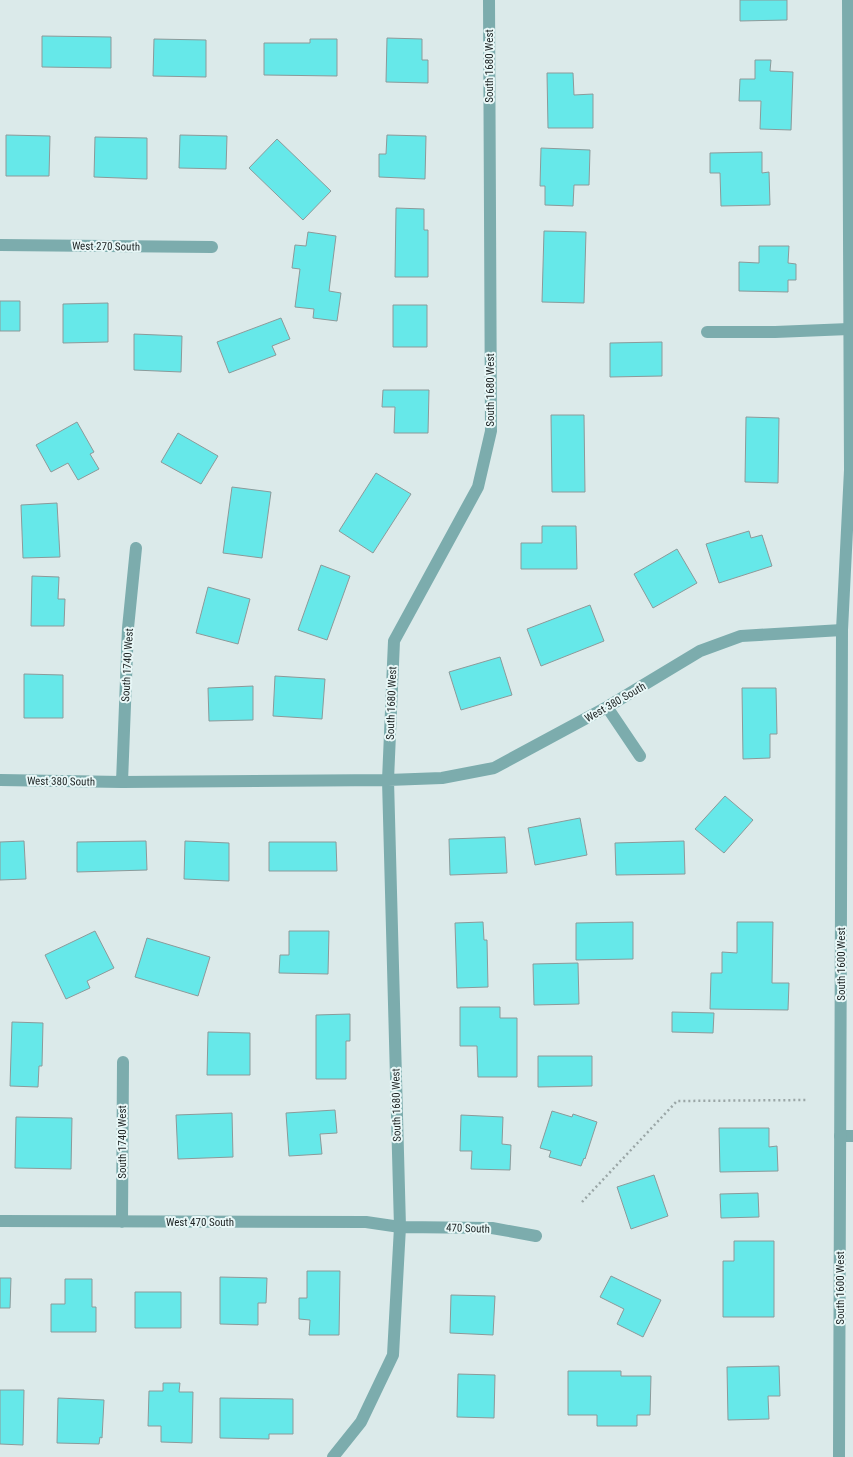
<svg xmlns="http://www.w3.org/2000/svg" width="853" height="1457" font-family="'Roboto Condensed',sans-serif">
<rect width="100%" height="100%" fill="#dbeaea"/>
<path fill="#66e8e9" stroke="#8c9a9a" d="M740,0H787V20L740,21Z
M42,36L111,37V68L42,67Z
M387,38L422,39V60H428V83L386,82Z
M154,39L206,40V77L153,76Z
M310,39H337V76L264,75V43H310Z
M755,60H771L770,71L793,72L791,130L760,129L761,101H739L740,79H755Z
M547,73H573L574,95L593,94V128H548Z
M6,135L50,136L49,176H6Z
M180,135L227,136L226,169L179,168Z
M387,135L426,136L425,179L379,177V154H386Z
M95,137L147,138V179L94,177Z
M277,139L331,191L303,220L249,168Z
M541,148L590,150L589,185H574L573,206L545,205V186H540Z
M762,152V173L769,172L770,205L721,206L720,173H710V153Z
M396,208L424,209V230H428V277H395Z
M544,231L586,232L584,303L542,302Z
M308,232L336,236L329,291L341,293L337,321L313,318L314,309L295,307L300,269L292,268L295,245L306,246Z
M759,246H789L788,263L796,264V280H788V292L739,291V262L759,263Z
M0,301H20V331H0Z
M108,303V342L63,343V304Z
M393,305H427V347H393Z
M281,318L290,339L272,346L276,355L229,373L217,342Z
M134,334L182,336L181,372L134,370Z
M662,342V376L610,377V343Z
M383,390H429L428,433H394L395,407H382Z
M551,415H584L585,492H552Z
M746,417L779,418L778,483L745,482Z
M77,422L94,452L90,454L99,469L78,480L68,463L51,472L36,445Z
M178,433L218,456L201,484L161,462Z
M376,473L411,494L373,553L339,531Z
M232,487L271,492L262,558L223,553Z
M57,503L60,557L23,558L21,505Z
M542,526H576L577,569H521V543H542Z
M749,531L751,538L762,535L772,566L719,583L706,544Z
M677,549L697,583L653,608L634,574Z
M321,565L350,576L327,640L298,630Z
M32,576L59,577L58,599H65L64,626H31Z
M208,587L250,599L238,644L196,633Z
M590,605L604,641L541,666L527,629Z
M500,657L512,695L461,710L449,672Z
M24,674L63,675V718H24Z
M275,676L325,679L322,719L273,716Z
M253,686V720L209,721L208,688Z
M742,688H776L777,734H770V758L743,759Z
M725,796L753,820L724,853L695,829Z
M580,818L587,855L535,865L528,828Z
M505,837L507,873L450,875L449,839Z
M24,841L26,879L0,880V842Z
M146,841L147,870L77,872V842Z
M185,841L229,843V881L184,879Z
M684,841L685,874L616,875L615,843Z
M269,842H336L337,871H269Z
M483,922L484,940H487L488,987L457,988L455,923Z
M633,922V959L576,960V923Z
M737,922H773L772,983H789L788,1010L710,1009L711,973H722V952L737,953Z
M95,931L114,968L87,981L90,988L66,999L45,955Z
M289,931H329L328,974L279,973L280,955H289Z
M147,938L210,957L198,996L135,977Z
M578,963L579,1004L534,1005L533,964Z
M460,1007H500V1018H517V1077H478L477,1046H460Z
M672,1012L714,1013L713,1033L672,1032Z
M350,1014V1041H346V1079H316V1015Z
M12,1022L43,1023L42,1066H39L38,1087L10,1086Z
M208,1032L250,1033V1075H207Z
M538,1056H592V1086L538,1087Z
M335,1110L337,1133L320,1134L322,1154L289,1156L286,1113Z
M552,1111L572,1117L573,1114L597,1122L585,1159L584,1158L581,1166L549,1157L551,1151L540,1148Z
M232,1113L233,1157L178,1159L176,1115Z
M461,1115L503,1117L502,1144L511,1145L510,1170L471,1169L472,1151H460Z
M16,1117L72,1118L71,1169L15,1168Z
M719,1128H769V1147L777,1146L778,1171L720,1172Z
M654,1175L668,1216L631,1229L617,1187Z
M758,1193L759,1217L721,1218L720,1194Z
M734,1241H774V1317H723V1261H734Z
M307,1271H340L339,1335H309L310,1320L299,1319V1298H307Z
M611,1276L661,1300L643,1337L617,1324L624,1309L600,1297Z
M220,1277L267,1278L266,1303H258V1325L220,1324Z
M0,1278H11L10,1308H0Z
M65,1279H92V1307H96V1332H51V1304H65Z
M135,1292H181V1328H135Z
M451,1295L495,1296L493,1335L450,1333Z
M779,1366L780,1396H768L769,1419L728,1420L727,1367Z
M568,1371H621V1376H651L650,1415H637V1426H597V1415H568Z
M458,1374L495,1375L494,1418L457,1417Z
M163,1383H180L179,1392H193L192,1443L161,1442V1426H148L149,1391H163Z
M0,1390H24L23,1445L0,1444Z
M58,1398L104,1400L102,1438L100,1437L99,1444L57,1443Z
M220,1398L293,1399V1434H269V1439L220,1438Z"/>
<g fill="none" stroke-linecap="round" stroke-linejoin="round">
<path stroke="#9aa6a6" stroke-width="2.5" stroke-dasharray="2 3" stroke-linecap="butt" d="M582,1202L677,1101L808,1100"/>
<path stroke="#7cacad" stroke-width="12" d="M707,332H775L849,329
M840,1136H853"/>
<path stroke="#7cacad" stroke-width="12" d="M0,245L212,247
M607,707L640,756
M0,780L122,782L388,780L442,778L494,768L607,707L700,651L741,636L842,630
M122,782L128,628L136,548
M0,1221L366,1222L400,1227L492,1228L536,1236
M122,1222L123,1062
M333,1457L361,1422L393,1355L400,1227L388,780L394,641L478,487L491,431L489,0"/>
<path stroke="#7cacad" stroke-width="12" d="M839,1457L842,630L850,470L848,0"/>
</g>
<g text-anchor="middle" stroke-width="4" stroke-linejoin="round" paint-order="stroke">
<g font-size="11" fill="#1c2222" stroke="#e8f7f7">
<text transform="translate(489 66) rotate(-90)" y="4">South 1680 West</text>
<text transform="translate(106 246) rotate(1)" y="4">West 270 South</text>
<text transform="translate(490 390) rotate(-90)" y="4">South 1680 West</text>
<text transform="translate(127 665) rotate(-87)" y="4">South 1740 West</text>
<text transform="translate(615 702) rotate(-30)" y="4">West 380 South</text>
<text transform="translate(391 703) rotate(-88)" y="4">South 1680 West</text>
<text transform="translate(61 781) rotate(1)" y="4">West 380 South</text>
<text transform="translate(841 964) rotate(-90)" y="4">South 1600 West</text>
<text transform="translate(396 1105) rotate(-91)" y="4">South 1680 West</text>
<text transform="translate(122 1142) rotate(-90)" y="4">South 1740 West</text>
<text x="200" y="1226">West 470 South</text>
<text transform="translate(468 1228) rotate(2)" y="4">470 South</text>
<text transform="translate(840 1288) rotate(-90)" y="4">South 1600 West</text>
</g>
</g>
</svg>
